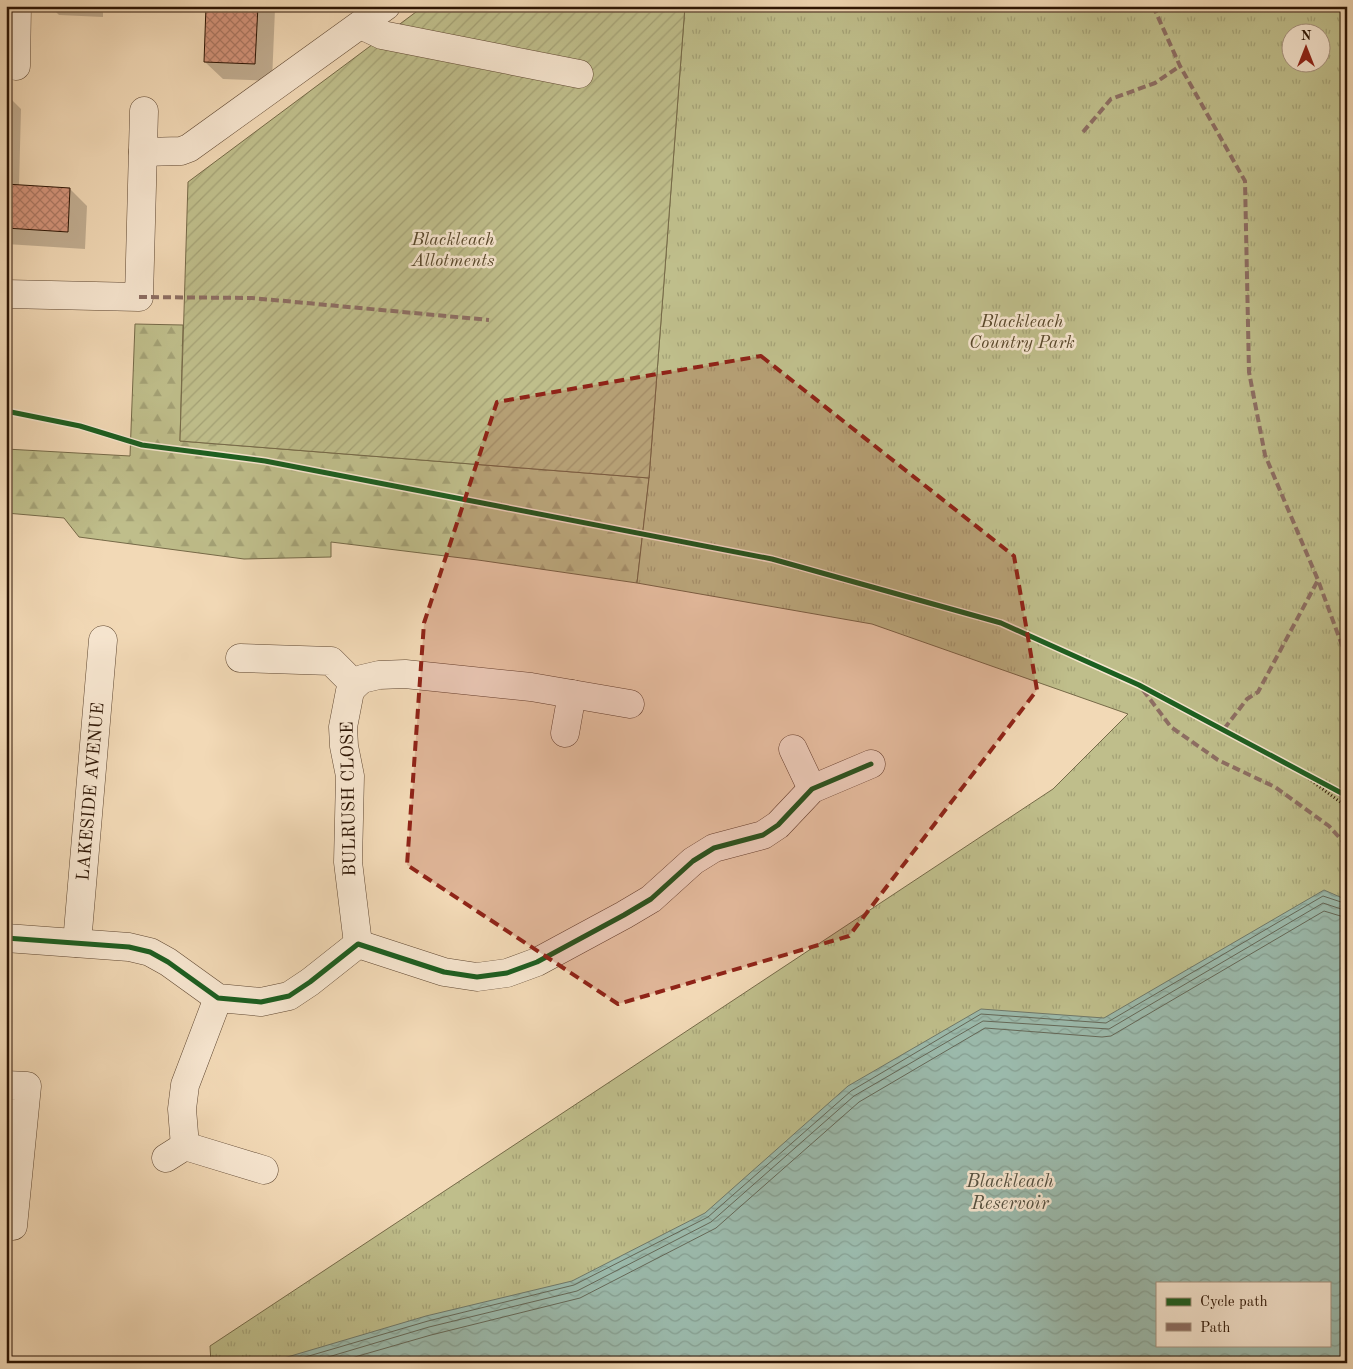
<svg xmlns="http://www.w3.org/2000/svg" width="1353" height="1369" font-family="'Old Standard TT',serif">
<defs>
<pattern id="forest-firs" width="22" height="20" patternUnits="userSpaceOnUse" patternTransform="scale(1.25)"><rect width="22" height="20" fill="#bfbe8b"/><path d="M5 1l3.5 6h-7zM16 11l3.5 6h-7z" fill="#a4a276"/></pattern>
<pattern id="park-tufts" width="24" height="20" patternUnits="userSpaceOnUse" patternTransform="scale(1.25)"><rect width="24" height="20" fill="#bfbe8b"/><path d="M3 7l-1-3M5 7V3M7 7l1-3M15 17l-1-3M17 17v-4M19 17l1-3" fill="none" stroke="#a4a276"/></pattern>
<pattern id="garden-furrows" width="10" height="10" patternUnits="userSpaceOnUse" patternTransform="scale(1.25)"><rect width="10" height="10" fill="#bfbe8b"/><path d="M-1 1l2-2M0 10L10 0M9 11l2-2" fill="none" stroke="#a4a276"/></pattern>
<pattern id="water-waves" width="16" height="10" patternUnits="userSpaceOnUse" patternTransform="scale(1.25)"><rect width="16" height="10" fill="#9bbaac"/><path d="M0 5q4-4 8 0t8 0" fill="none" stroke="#869f92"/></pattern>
<pattern id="building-cross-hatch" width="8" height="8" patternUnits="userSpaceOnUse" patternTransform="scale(1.25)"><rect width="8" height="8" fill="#d4947b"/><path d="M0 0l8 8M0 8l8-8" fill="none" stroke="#ac7863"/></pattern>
</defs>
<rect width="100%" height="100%" fill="#f2d9b6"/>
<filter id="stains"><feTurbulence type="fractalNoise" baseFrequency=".004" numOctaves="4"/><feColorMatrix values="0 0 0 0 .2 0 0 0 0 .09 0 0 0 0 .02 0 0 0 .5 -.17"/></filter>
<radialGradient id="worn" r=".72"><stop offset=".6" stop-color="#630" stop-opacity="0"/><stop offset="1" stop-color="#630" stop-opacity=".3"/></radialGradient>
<path fill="url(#forest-firs)" stroke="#766a48" d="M135,324L183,325L180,441L649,478L637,583L478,560L331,542V557L244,559L79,537L64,518L6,513V449L130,456Z"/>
<path fill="url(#park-tufts)" stroke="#766a48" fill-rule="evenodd" d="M685,6H1347V1363H211L210,1346L1053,789L1128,714L872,624L637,583L649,478ZM1290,32H1320V62H1290ZM1157,1283H1329V1345H1157Z"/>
<path fill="url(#garden-furrows)" stroke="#766a48" d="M424,6H685L649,478L180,441L188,182Z"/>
<path fill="url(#water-waves)" stroke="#6f7869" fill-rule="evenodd" d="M1324,890L1347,900V1363H267L426,1316L572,1281L705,1213L848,1086L981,1009L1104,1018ZM1157,1283H1329V1345H1157Z"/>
<path fill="#0003" d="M50,6H103V17L59,15Z
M208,6H273L275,9L272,81L223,79L205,62Z
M6,94L21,109L19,186L70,189L87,206L85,249L6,244Z"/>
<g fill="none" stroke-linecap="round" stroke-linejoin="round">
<path stroke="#646858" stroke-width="1" d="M285,1363L428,1321L574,1285L708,1217L851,1091L981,1014L1106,1023L1323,896L1347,904
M308,1363L429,1327L577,1291L711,1222L854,1096L983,1021L1109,1029L1323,903L1347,911
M334,1363L431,1335L580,1298L716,1228L859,1102L985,1028L1102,1037L1111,1036L1324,911L1347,918"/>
</g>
<path fill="url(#building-cross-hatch)" stroke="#2d1504" d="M206,6H258L255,64L204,62Z
M6,184L70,188L68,232L6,228Z"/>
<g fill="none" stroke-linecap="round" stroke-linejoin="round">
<g stroke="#5e4630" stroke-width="29">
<g id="minor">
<path d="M361,25L382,35L579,74"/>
<path d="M16,66L17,6"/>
<path d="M143,152L181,151L189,148L386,6"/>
<path d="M6,294L139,297L144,111"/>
<path d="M240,658L331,661L355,685"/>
<path d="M565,733L572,694"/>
<path d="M793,749L812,789"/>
<path d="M6,938L129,947L150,952L168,962L218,998L261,1002L289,996L310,982L358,944L444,972L477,977L507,973L537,962L624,915L651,899L693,861L714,848L763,835L778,825L812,789L871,764"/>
<path id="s1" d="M77,943L103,640"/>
<path d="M358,944L348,862L350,776L344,746L343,727L350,691L355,685L362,679L379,675L405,674L531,687L630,704"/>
<path d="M6,1085L27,1086L13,1226"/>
<path d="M185,1146L182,1109L185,1085L218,998"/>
<path d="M166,1158L185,1146L264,1170"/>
</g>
</g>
<path stroke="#2d1504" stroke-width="3" stroke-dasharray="1 2.5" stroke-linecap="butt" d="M1286,762L1347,807"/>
<use href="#minor" stroke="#f7e6d0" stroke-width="28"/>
<path stroke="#8d6e63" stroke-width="4" stroke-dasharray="8 4" stroke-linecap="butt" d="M1153,6L1180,66L1245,181L1249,372L1265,455L1318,580L1347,659
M1083,132L1111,99L1155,83L1180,66
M139,297L252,298L489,320
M1143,690L1171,727L1218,760L1275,787L1329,826L1347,846
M1224,729L1247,699L1258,692L1318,580"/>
<g stroke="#f7e6d0" stroke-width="8">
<path id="cycleway" d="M6,411L80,426L142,445L265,461L772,559L1001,623L1139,685L1347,796
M6,938L129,947L150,952L168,962L218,998L261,1002L289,996L310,982L358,944L444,972L477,977L507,973L537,962L624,915L651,899L693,861L714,848L763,835L778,825L812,789L871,764"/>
</g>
<use href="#cycleway" stroke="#1b5e20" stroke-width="5"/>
</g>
<path fill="#8f2418" fill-opacity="0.2" stroke="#8f2418" stroke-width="4" stroke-dasharray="10 6" stroke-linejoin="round" d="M761,356L1014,556L1037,690L849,936L618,1004L407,865L424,623L497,402Z"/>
<g text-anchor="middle" stroke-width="5" stroke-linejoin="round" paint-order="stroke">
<g font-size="18" font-style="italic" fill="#59482c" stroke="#f7e6d0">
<text x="453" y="245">Blackleach<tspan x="453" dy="21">Allotments</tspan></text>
<text x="1022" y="327">Blackleach<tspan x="1022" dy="21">Country Park</tspan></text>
</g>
<g font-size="18" fill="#2d1504" stroke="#f7e6d0">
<text dy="6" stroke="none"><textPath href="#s1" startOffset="152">LAKESIDE AVENUE</textPath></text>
<text transform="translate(348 799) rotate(-91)" y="6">BULRUSH CLOSE</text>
</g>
<g font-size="19" font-style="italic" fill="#544f3f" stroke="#f7e6d0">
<text x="1010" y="1187">Blackleach<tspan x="1010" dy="22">Reservoir</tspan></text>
</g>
</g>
<rect width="1353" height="1369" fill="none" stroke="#f2d9b6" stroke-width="25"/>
<rect x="8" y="8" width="1338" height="1354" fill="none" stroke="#2d1504" stroke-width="2.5"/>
<rect x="12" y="12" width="1328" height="1344" fill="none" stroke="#2d1504"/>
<rect x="1156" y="1282" width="175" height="65" fill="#f7e6d0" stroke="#a6927e"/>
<rect x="1166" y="1298" width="25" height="8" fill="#1b5e20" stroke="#a6927e"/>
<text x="1200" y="1306" font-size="15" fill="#2d1504">Cycle path</text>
<rect x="1166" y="1323" width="25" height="8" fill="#8d6e63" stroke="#a6927e"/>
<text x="1200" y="1332" font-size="15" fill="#2d1504">Path</text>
<g transform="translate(1306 48)"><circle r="24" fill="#f7e6d0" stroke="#a6927e"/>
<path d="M0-4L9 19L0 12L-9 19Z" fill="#8f2418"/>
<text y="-8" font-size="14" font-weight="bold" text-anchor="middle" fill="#2d1504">N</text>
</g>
<rect width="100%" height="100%" filter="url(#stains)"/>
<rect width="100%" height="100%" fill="url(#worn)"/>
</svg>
